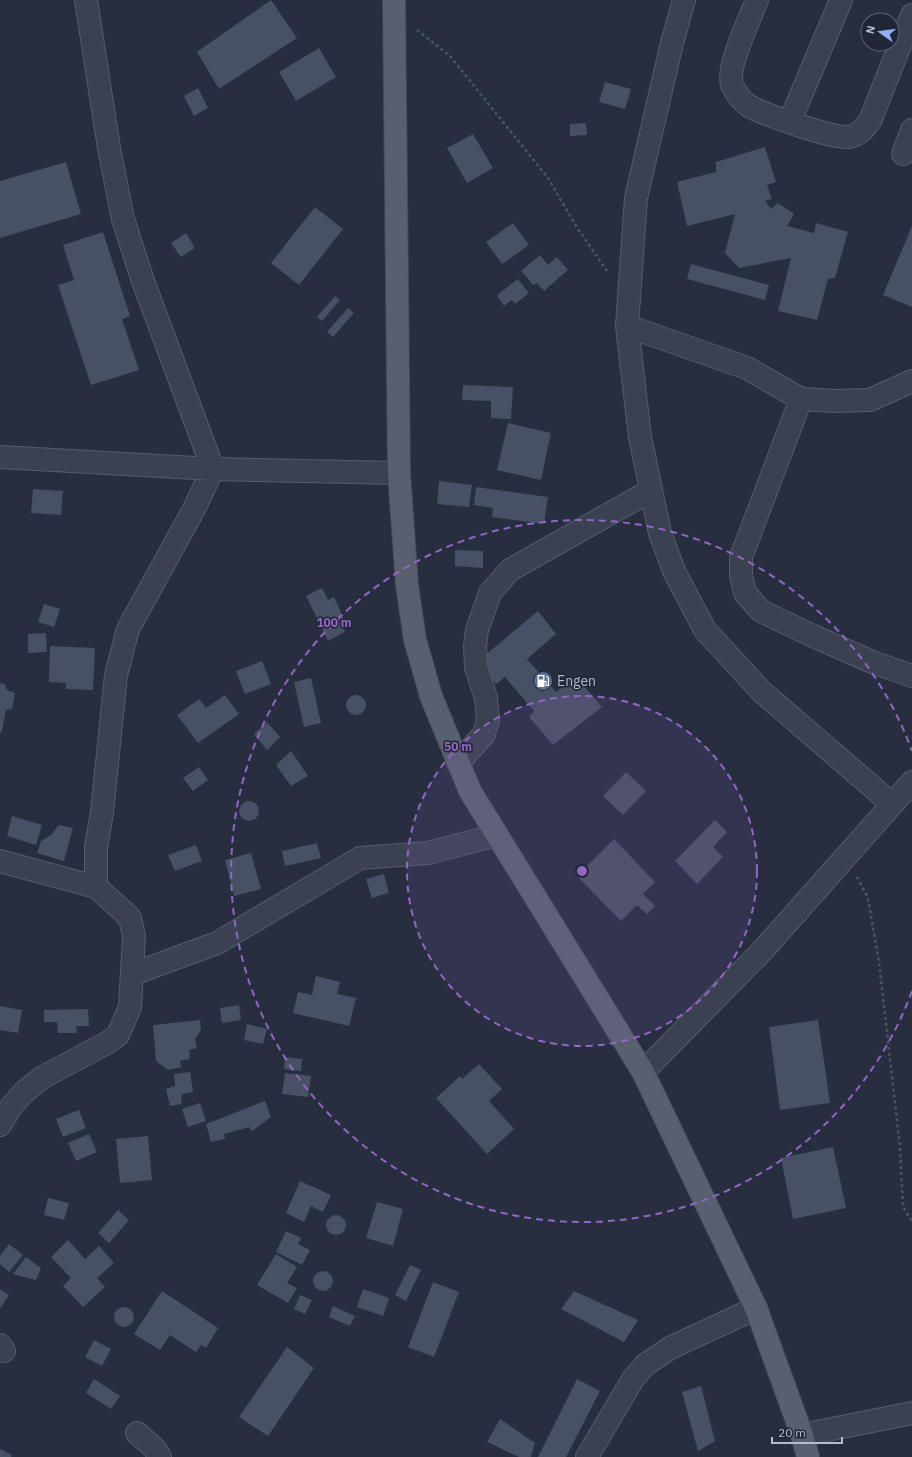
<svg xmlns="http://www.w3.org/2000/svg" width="912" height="1457" font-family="'IBM Plex Sans',sans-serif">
<rect width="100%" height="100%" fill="#262e40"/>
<path fill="#475064" d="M271,0L297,38L219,89L197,52Z
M319,48L336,77L296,101L279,72Z
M605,82L631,89L625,109L599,102Z
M198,88L208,108L194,116L184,96Z
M586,123L587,135L570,136V124Z
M473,134L493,168L467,183L447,148Z
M765,147L776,182L767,185L772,199L765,201L771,209L778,203L794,214L787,226L814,233L816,223L848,232L835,278L828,279L817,320L778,311L791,258L739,268L725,253L735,214L687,226L677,182L716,172V162Z
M66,162L81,214L0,238V181Z
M315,207L343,229L299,285L271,263Z
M513,223L529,245L502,264L486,242Z
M912,226V307L883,295Z
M103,232L130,316L122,319L139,370L91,385L58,285L74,280L63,245Z
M186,233L195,248L181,257L171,243Z
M540,255L548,265L557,257L568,270L544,291L537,283L533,285L521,271Z
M691,264L769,285L765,300L687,279Z
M518,279L529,293L515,304L512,300L504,306L497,295Z
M335,296L340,300L322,321L317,317Z
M348,308L354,313L333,337L327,332Z
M463,385L513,387L511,419L491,418V401L462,400Z
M508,423L551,433L541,480L497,470Z
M439,481L472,485L469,507L437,504Z
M476,487L548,497L544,524L492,517L493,508L474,505Z
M33,489L63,491L61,515L31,513Z
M455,550L483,551V568L455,566Z
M322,588L328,600L334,597L344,619L340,621L345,632L328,641L306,596Z
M44,604L60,609L54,627L38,622Z
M538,611L556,634L527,659L556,692L576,677L602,707L553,745L529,717L534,711L505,677L496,684L477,662Z
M46,633L47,652L28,653V634Z
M50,646L95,648L93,690L66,689V683L49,682Z
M262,661L271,684L245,694L236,671Z
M311,678L321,723L304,727L294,682Z
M0,683L5,684L7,690L15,693L12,709L6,710L2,731L0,733Z
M225,695L239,714L198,743L177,715L199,699L206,708Z
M346 705a10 10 0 1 1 20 0a10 10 0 1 1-20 0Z
M267,722L280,737L267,750L254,734Z
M291,751L308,776L291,786L276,765Z
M199,767L208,780L193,791L183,778Z
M626,772L646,791L623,815L603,796Z
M239 811a10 10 0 1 1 20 0a10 10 0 1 1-20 0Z
M12,816L42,825L36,845L7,836Z
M715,820L727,832L713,847L723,857L697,884L675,861Z
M59,825L73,828L64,861L37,853L41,841L51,835Z
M614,839L655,882L643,894L655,906L647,914L637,905L621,921L577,876Z
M317,843L321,858L285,866L282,851Z
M196,845L202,861L175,871L168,855Z
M251,853L261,889L234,896L225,860Z
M384,874L389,893L372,898L366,879Z
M316,976L340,982L337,994L356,998L349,1026L293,1013L298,992L312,995Z
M239,1005L241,1020L222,1023L220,1008Z
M0,1006L22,1010L18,1033L0,1030Z
M88,1009L89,1026H76L77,1033H58L57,1022H44V1010Z
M200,1020L201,1030L195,1039L197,1048L189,1050L190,1059L180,1061L181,1067L168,1070L156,1061L153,1025Z
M818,1020L830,1103L780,1110L769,1027Z
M247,1024L267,1029L263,1044L244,1040Z
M285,1057L302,1059L301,1071L284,1069Z
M479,1064L502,1089L489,1101L514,1129L487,1154L436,1098L460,1076L462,1079Z
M190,1072L193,1092L182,1094L181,1104L170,1106L166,1089L175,1086L174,1074Z
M285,1073L311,1076L308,1097L282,1094Z
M265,1101L271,1117L252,1131L249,1127L224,1134L225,1139L211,1142L206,1124Z
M200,1103L206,1121L188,1127L182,1109Z
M79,1110L86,1128L63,1137L56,1119Z
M89,1134L97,1152L76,1161L68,1143Z
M148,1136L152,1180L120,1183L116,1139Z
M833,1147L846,1208L793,1219L781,1158Z
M300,1181L331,1195L323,1212L311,1206L304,1222L286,1213Z
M48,1198L69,1203L64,1220L44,1215Z
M377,1202L403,1209L393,1246L366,1238Z
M118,1210L129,1220L109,1243L98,1233Z
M326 1225a10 10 0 1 1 20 0a10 10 0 1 1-20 0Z
M286,1231L301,1238L298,1244L310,1250L302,1265L276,1252Z
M68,1240L85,1259L99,1246L114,1263L97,1278L105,1287L83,1307L63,1286L71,1278L51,1257Z
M9,1244L23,1255L9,1272L0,1264V1256Z
M276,1254L297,1267L287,1283L297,1288L288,1303L257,1285Z
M26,1257L41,1268L36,1280L13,1274Z
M410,1265L421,1270L406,1301L395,1295Z
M313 1281a10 10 0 1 1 20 0a10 10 0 1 1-20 0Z
M433,1282L459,1292L434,1357L408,1347Z
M0,1289L9,1295L0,1309Z
M363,1289L389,1298L383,1316L357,1307Z
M162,1291L218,1328L206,1348L201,1345L196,1352L170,1335L160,1350L134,1334Z
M574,1291L638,1320L624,1342L561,1309Z
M300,1295L312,1300L305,1314L294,1309Z
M333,1306L355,1316L350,1326L329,1317Z
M114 1317a10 10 0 1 1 20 0a10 10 0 1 1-20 0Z
M94,1340L111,1349L102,1366L85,1357Z
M287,1347L314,1368L268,1436L239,1417Z
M94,1379L120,1396L111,1409L86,1393Z
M577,1379L600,1391L566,1457H538Z
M701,1386L715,1441L698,1451L682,1392Z
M500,1419L535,1443L531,1457H519L487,1442Z
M0,1449L12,1455L11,1457H0Z"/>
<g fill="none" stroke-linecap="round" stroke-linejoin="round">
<g stroke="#555c6a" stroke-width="24">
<path id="minor" d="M86,0L109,148L123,219L143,281L213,469L194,509L128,629L116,675L102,812L96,847V887
M684,0L672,43L636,198L627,326L640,437L660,533L674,571L705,630L761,691L892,804
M757,0C750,18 726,68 732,85C736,93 741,101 749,106C765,115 831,138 848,137C859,136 864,128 870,121L912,15
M790,121L841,0
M903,154L912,130
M627,326L747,368L801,399L835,401L870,400L912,381
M801,399L741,557V575L745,593L761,611L811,635L872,662L912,676
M0,457L213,469L399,473
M458,763L484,734L488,720L486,698L476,667L475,646L477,630L490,593L510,570L650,491
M0,861L96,887L123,911L130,918L134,936L130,1007L118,1035L107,1043L43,1077L24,1092L11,1107L0,1125
M133,974L217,943L360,858L428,853L497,835
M643,1072L763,950L912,782
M0,1345L4,1351
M137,1433L154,1448L160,1457
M802,1435L912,1413
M587,1457L633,1379L645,1365L670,1348L756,1308"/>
</g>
<g stroke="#444a59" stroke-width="24">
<path id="major" d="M394,0L399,473L407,585L415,640L431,696L470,791L643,1072L756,1308L802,1435L808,1457"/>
</g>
<path stroke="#46585e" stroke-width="2.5" stroke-dasharray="3 3" stroke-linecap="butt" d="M417,30L450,56L548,178L576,226L607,271
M857,877L868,898L879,962L900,1147L903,1207L912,1221"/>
<use href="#minor" stroke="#3a4150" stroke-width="22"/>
<use href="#major" stroke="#58606f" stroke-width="22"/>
</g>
<circle cx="582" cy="871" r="175" fill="#9366c3" fill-opacity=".12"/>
<g fill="none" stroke="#9366c3" stroke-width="2" stroke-dasharray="7 5">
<circle cx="582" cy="871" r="175"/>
<path d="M912 991A351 351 0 1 1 912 751"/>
</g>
<defs>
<g id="fuel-disc" transform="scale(1)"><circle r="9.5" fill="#5c6f8a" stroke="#1f2635"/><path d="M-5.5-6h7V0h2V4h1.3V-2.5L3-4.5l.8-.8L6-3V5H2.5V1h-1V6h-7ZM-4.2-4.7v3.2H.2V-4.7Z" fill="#fff"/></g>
</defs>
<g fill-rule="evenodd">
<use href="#fuel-disc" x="543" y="681"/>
</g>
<g text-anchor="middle" stroke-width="3" stroke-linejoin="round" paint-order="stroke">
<g font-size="14" fill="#b7bcca" stroke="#1f2635" text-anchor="start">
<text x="557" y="686">Engen</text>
</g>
</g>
<circle cx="582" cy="871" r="6" fill="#9366c3" stroke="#1f2635" stroke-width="2"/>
<g font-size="12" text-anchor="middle" font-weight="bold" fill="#9366c3" stroke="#1f2635" stroke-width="3" stroke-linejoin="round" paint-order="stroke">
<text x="334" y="627">100 m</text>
<text x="458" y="751">50 m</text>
</g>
<g transform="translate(880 32) rotate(284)"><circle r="19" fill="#1f2635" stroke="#5c6271"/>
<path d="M0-3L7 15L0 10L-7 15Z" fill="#90adf6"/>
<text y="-6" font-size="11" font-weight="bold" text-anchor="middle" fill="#b7bcca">N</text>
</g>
<path d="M772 1437v6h70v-6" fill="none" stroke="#b7bcca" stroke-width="2"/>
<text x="778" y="1437" font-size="12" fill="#b7bcca" stroke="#1f2635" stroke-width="3" paint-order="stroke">20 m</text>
</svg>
